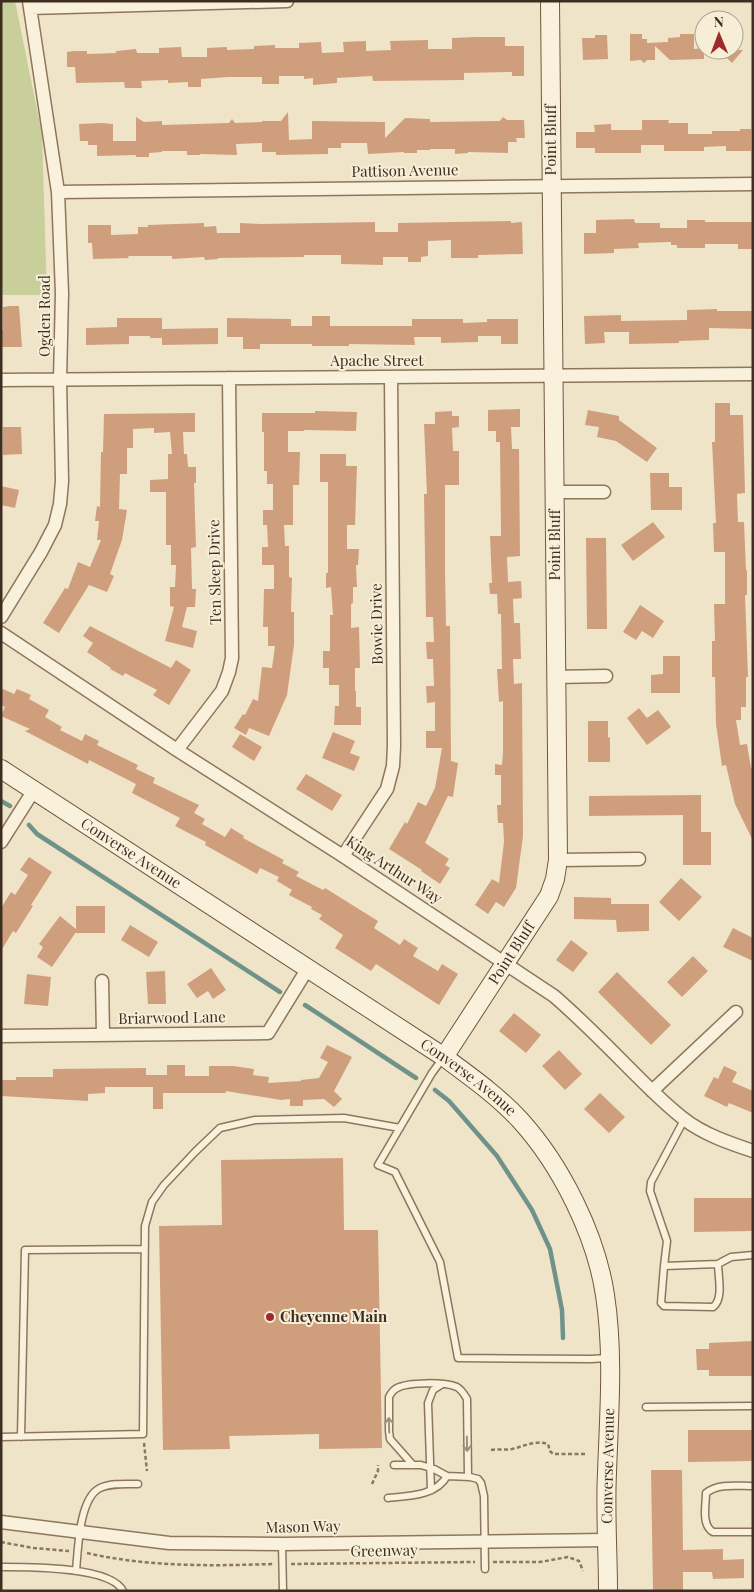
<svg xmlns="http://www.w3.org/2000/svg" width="754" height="1592" font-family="'Playfair Display',serif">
<rect width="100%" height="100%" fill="#f0e4c8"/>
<path fill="#c9cf9b" d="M1,1H15L42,134L47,295H1Z"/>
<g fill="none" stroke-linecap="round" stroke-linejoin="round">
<path stroke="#6f938a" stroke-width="4.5" d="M1,801L10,806
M29,825L37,834L280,992
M305,1005L416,1078
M435,1090L449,1101L497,1156L532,1210L550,1249L562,1310L563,1338"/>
</g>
<path fill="#cf9f7d" d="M630,34H642V39H647V43L668,42V38L680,37V34H694V49L704,48V59L670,60L655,46V60H647L644,63L641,60L630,61Z
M595,35H607L608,59L583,60L582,38H595Z
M475,37H505V46H524V76H512V72L464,73V80L373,81L372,76L337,78V83L313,85V78L304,79V76H279V84H262V77H228L201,79V87H188V82L168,83V80L141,81L142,88H125L124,82L76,83L75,67H67V52L74,51H87V54L116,53V51L136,49L137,53H159V48L181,47L182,57H207V48L227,47V50L254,49V46L275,45V48H299V43L321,42L322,53L344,52L343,42L366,41V51L391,50L390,41L428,40V49H452V38Z
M719,50H743L732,63Z
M288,112L289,140L312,139V121L385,122V138L405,118L430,119V122L500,121L503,117L507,120H524L525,138H516L517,142H508V153L468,152V153L455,154V149H430V150H417V153H404V152L368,154L367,143H341V148H328V154L276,155V152H262V143L236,144L237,155L200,154V155H187V151H162V152L149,153V157H136V155L97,156V145H88V141H80L79,124L102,123L113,124V141H136V117L144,122L162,121V125L229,123L232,119L235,123L262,122V121H281Z
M642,120H669L668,123H688V134H712V131H740V129H751V151H726V146L704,147V151H664V145H641V153H595V148H576V132H595L594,125L611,124V130H642Z
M634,219L635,223H660V228H687V220H705V222H753V249H738V244H705V248H677V245H671V242L638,243L639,248L614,249V253L584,254V233H596V220Z
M511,221V223L522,222L523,254L478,255V258H451V240L428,241V256L421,257V262H408V257H383V265L341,264V255H304V257L218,258V259L205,260L204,257L172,259V256H128L129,258L93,259L92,243H88V225H111V235L138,234V227H148V225L204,223V227L216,226L217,233H240V223L262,224L375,222V232H398V223Z
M10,306H19L22,347H1V330H3V307Z
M717,309V311H753V329L709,328V340L679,341V343L629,344V332H604L605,343L585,344L584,316L621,315V321L687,320V310Z
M312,316H330V326H412V319H463V323L487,322V319H518V344H501V336H478V342L441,343V337H414L415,345L349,344V346H312V344H260V349H243V337H227V318L291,319V326H312Z
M117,318H162V329L218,328V344L162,345V338H150V336H129V344L86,345V328L117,327Z
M715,403H730V415H743L745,493L737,494L738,522H744L746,570H747V595H745L748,677H746V707H741V720H736L740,745L747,744L751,768H753V841L735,804L726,765L722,766L716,724L715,677H712V641H715L714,604H725V552H714L713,523H716L712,442H715Z
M520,409V427H511L512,449H519L520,556L507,557L508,582L521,581L522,598L513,599L514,623H520L521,659H513L514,684L522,683L523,836L516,888L504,907L496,902L488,914L475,905L492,879L499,883L504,842L503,823H498L497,805H501V775H495V764L502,765L503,752V701L499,702L497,669H502L501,614H498L497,594H490L489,583H492L490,536H501L500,442H496V431H488V410Z
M588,410L619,416V420L657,448L647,462L616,441L597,437L599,427L585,425Z
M315,411L357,412L356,431L304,430V431H288V452H300L299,485H293V525H284L285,546H289V577L292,578L291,612H294V645L287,695L269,736L249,728L246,735L234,728L243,714L245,715L253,699L258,701L262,667L272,668L275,646H268V627H263L264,589H274V565H262V547H268L267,525H263V510H273V484H267V471H264V432H262V413H315Z
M452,411V416H459V427L452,428L453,451H459V485H445V572L446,626H450L451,761L458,763L453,797L448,796L425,843L449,859L445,865L450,868L440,884L421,871L422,870L389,849L405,822L407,824L418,802L426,806L435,788L442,748H426V731H435V702L427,703L426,686H434L433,659H427L426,642H434L433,617H426L424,494H427L424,424H435V412Z
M195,413V432H183L184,454H187L188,467H196V483H194L196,547L191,548L192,589H196L195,607H187L182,627L197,631L193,648L165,641L174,607L170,606V587H175L176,565H171V545H166V492H150V480L168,479V454H172L170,432L154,433V428L133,429V448H127V474H120L119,509L127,510L122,540L110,574L114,576L107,592L89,585L59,633L43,623L65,588L68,589L78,562L90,567L101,540H97L99,521H95L97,506L100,507L101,452H103L104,414Z
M3,427H21L22,454L3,455Z
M320,454H346V466H357L355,525H347V549H359L358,565H356L357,587H353V603L351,604V628L359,627L360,668H355V691H356V707H361V725H334L335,706H339V685H329V668H323V651H330V615H333L331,587L326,588V573H328V482H320Z
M650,473H669V487H682V510H651Z
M1,486L19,490L15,508L1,505Z
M653,522L665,537L633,561L621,545Z
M586,538H606L607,629H587Z
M640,605L664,621L653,638L642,631L636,640L623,632Z
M90,626L171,668L176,660L191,670L169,705L153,695L157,690L125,673L123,676L110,669L111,668L87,652L93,643L83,636Z
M663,656H680V693H651V675L663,674Z
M1,688L14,694L17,689L31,695L29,699L49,710L45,717L62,727L60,730L82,741L85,734L99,741L97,745L138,765L136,769L155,778L153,783L199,805L194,813L205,819L202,824L225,837L231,828L244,836L243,838L284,860L282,863L299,872L296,876L323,890L325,888L378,921L374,928L400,945L404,939L418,948L413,956L438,971L442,964L458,974L439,1005L376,964L371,971L335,948L343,935L319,919L322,915L311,909L312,907L289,895L292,890L277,881L279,877L260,868L257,874L205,845L206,842L175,826L180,818L132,793L136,784L89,760L88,764L25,731L30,729L1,716L5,707L1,705Z
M639,708L647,718L658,710L671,727L647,745L627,718Z
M588,721H608V737L610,738V762H588Z
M333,732L355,741L350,753L360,757L354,771L322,758Z
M240,734L262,747L254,761L232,747Z
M306,774L342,795L332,811L296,789Z
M701,795V832H711V865H683V815L589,816V796Z
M29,857L52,872L31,905L33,906L16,933L13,931L1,951V908L11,892L15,895L28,875L20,870Z
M681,878L702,897L679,921L659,902Z
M574,897L611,898V904H649V931L617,932L616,920L574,919Z
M76,906H105V933H76V932L52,967L37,957L43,947L39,944L60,916L76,929Z
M130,925L158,942L149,957L121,940Z
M733,928L753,938V961L723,947Z
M571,940L588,953L573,972L556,960Z
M693,956L708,971L682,997L667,982Z
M211,968L226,990L213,999L208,991L197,998L187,984Z
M165,971L166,1004H148L146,972Z
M617,972L671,1025L651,1045L598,992Z
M27,974L51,977L48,1006L24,1004Z
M514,1013L541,1035L526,1053L499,1031Z
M327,1045L352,1057L334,1091L342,1099L334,1107L324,1099L303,1100V1106H290V1099L281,1100L226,1091V1093H163V1109H153V1087H105V1093L88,1094V1101L1,1096V1080H16V1077H53V1069L146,1068V1075H167V1065H185V1076H209V1066H233L254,1069L253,1075L269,1077L268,1083L301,1081V1080L319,1078L328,1062L320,1058Z
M559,1050L582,1074L565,1090L542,1066Z
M724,1066L737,1072L732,1082L753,1091V1113L729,1103L727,1107L704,1096L714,1077L718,1079Z
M600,1093L625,1117L609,1133L584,1109Z
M343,1158L344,1230H378L382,1448L319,1449V1434L229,1436L230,1449L163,1450L159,1226L222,1225L221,1160Z
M694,1198H753V1231L694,1232Z
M753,1341V1376H709V1370H697L696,1349H709V1343Z
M688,1430H753V1461L688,1462Z
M651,1470H682L683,1550L723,1549V1560L744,1559V1578L713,1579L712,1572H683V1591H653Z"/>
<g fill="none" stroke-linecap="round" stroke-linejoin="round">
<g stroke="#8d765c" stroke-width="9">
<path id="lane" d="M443,1058L432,1073L378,1165L395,1172L440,1262L458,1358L591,1359L608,1358
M684,1120L651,1182L650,1191L667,1241L664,1266L718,1264L731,1257L753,1255
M664,1266L661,1303L664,1306L713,1307C724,1299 718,1276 718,1264
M646,1407L753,1406
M1,1437L143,1434L145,1226L152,1202L164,1185L195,1152L220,1128L255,1120L344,1118L400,1128
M21,1437L25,1250L144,1249
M394,1465H421L434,1469L447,1476L470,1477L478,1479L481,1483L484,1496L485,1569
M413,1465L390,1439L389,1431V1397C391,1393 393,1390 397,1388C408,1382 445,1382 457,1387C462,1390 464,1394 467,1399L468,1476
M753,1486C737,1486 718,1483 706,1493C706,1505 701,1525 713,1532H753
M431,1490L428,1403L433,1390L441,1385
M388,1498C408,1496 436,1496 447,1476
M282,1544L283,1591
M1,1567C27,1567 111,1566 123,1591
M76,1571C78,1550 79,1498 100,1488C111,1483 125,1484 138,1484"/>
</g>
<g stroke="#8d765c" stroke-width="15">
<path id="street" d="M30,8L287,1
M58,192L753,184
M1,380L753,374
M554,492H604
M1,617L41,552L55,525L60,504L62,481L60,380L62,293L58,192L29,1
M1,633L177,750L343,856L554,996C583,1021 609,1048 636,1075C651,1090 667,1106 684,1119C703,1134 729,1143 753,1151
M555,677L606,676
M177,750L222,691L229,672L232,658L229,378
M1,842L34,790
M343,856L387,789L393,766L394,746L391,377
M558,860L639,859
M102,981L103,1035
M1,1036L268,1033L308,968
M652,1091L736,1012
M1,1522L169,1543L282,1544L607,1540"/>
</g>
<g stroke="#6f573f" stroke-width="20">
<g id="secondary">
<path id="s1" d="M1,769L444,1057C471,1077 498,1096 520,1120C561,1165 596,1235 605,1295C614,1354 609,1414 607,1473C605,1512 608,1552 608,1591"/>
<path id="s2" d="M444,1057L549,896L555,879L558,860L550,1"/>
</g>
</g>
<path stroke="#8d765c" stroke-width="2.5" stroke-dasharray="4 2.5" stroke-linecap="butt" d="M144,1443L147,1471
M491,1450C498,1449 505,1450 512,1449C525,1446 534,1440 548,1444L550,1451L553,1454H585
M372,1484L378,1471V1465
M1,1542L33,1548L69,1551
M87,1553C148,1567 211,1566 273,1564
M493,1562H540L568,1557L579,1561L583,1571
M291,1564L475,1562"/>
<use href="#lane" stroke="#faf1dc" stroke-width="6"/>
<use href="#street" stroke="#faf1dc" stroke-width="12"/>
<use href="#secondary" stroke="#faf1dc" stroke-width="18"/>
</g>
<defs><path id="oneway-shaft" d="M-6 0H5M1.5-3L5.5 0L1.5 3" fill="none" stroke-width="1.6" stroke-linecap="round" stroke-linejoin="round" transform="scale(1.25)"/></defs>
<g stroke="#9c907e">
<use href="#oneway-shaft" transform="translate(389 1425) rotate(-92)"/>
<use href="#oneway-shaft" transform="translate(467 1444) rotate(89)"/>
</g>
<circle fill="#9e2a2b" stroke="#f7eed8" stroke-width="2" cx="270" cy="1317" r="5"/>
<g text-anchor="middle" stroke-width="4" stroke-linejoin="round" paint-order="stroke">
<g font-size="15" fill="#3d2e20" stroke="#f7eed8">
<text transform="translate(551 140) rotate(-90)" y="5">Point Bluff</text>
<text transform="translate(405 171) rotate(-1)" y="5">Pattison Avenue</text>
<text transform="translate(45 316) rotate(-90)" y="5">Ogden Road</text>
<text x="377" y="366">Apache Street</text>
<text transform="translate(555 545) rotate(-90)" y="5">Point Bluff</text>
<text transform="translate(215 572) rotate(-91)" y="5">Ten Sleep Drive</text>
<text transform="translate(377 624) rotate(-91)" y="5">Bowie Drive</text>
<text dy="5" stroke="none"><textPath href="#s1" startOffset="155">Converse Avenue</textPath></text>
<text transform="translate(394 870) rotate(33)" y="5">King Arthur Way</text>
<text dy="5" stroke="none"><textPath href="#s2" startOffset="124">Point Bluff</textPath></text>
<text transform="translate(172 1018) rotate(-1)" y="5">Briarwood Lane</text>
<text dy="5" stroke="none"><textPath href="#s1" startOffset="560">Converse Avenue</textPath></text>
<text transform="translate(608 1466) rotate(-89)" y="5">Converse Avenue</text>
<text transform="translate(303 1527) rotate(-1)" y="5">Mason Way</text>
<text transform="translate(384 1551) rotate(-1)" y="5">Greenway</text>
</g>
<g font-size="15" font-weight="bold" fill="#3d2e20" stroke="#f7eed8" text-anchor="start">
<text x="280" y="1322">Cheyenne Main</text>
</g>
</g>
<rect width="754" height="1592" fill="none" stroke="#3d2e20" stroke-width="5"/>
<g transform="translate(719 35) rotate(359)"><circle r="24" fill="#f7eed8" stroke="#ada18e"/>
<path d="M0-4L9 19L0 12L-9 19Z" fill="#9e2a2b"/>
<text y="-8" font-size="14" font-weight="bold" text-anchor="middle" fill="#3d2e20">N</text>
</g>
</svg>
